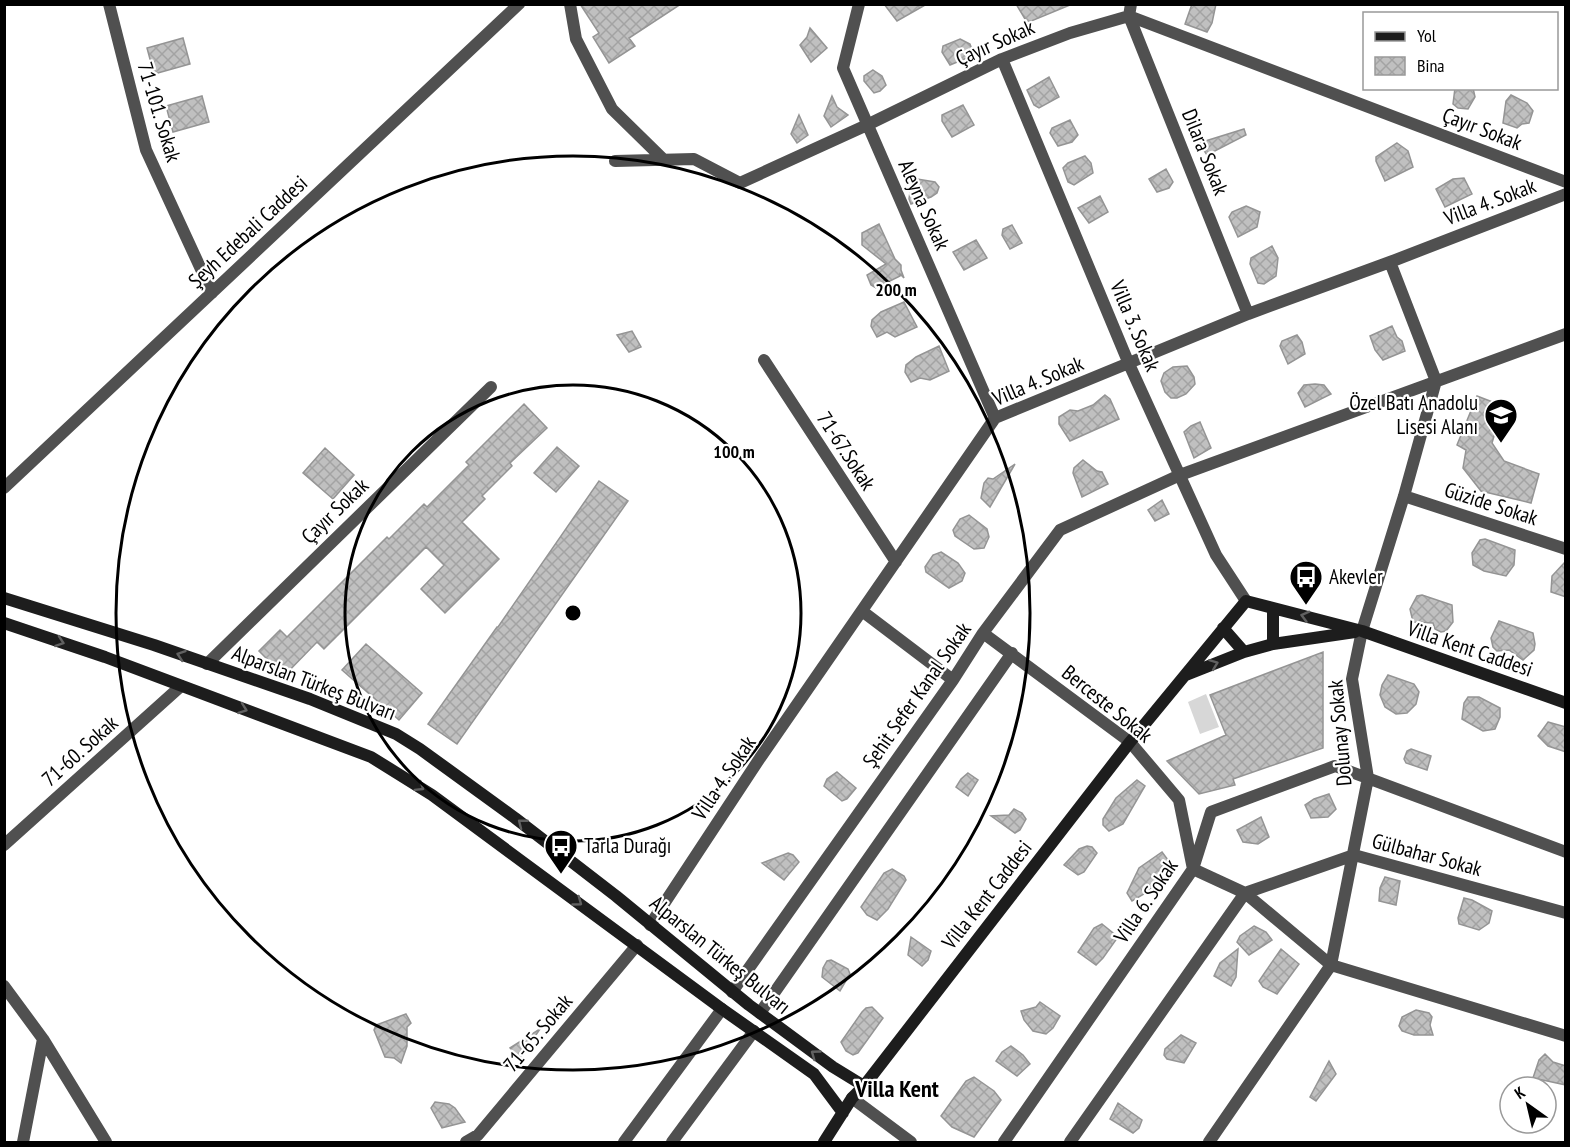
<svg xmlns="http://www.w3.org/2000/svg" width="1570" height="1147" font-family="'PT Sans Narrow',sans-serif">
<defs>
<pattern id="building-cross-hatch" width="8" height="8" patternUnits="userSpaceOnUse" patternTransform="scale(1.5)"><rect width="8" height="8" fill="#c0c0c0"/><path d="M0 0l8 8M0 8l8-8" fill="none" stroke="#a3a3a3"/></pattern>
</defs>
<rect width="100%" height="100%" fill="#fff"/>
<path fill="#d7d7d7" d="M1206,694L1219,727L1200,734L1188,702Z"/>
<path fill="url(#building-cross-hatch)" stroke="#949494" stroke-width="1.5" d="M580,4H681L629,38L635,46L609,63L593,37L599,33Z
M884,4H927L897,21Z
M1016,4H1070V5L1029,22L1025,19Z
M1192,4H1216L1212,23L1207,32L1185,24Z
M810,28L827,48L811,62L800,45L807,37Z
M183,38L190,64L154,74L147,48Z
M960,39L970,44L974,55L950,65L942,52L943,46Z
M873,70L882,76L886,85L880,91L874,93L864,81V76Z
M1049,77L1059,97L1039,108L1034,105L1027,90Z
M1455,88H1473L1475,97L1468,109L1458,108L1453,104Z
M1511,95L1527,103L1533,111L1529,123L1522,124L1517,128L1503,123L1506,101Z
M202,96L209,122L173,132L166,106Z
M832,96L837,107L848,115L831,127L824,116Z
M963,105L974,125L952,137L942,121V115Z
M799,115L808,135L797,143L791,134Z
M1070,120L1078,135L1072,142L1058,146L1050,133L1052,128Z
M1244,129L1246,135L1207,155L1199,143Z
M1397,143L1408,151L1413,167L1385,181L1376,161V157Z
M1085,156L1091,163L1093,173L1074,185L1068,182L1063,168L1068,163Z
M1166,169L1173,182L1169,188L1157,192L1149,179Z
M1464,178L1472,194L1445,207L1436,189L1453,179Z
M917,179L935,182L939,187L937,193L931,197L911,204L909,199L911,185Z
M1100,196L1108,212L1089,223L1078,208Z
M1246,206L1260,212L1257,227L1238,237L1229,217L1232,212Z
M879,224L895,259L901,265V270L904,278L900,274V276L876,288L871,285L867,275L886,264L862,245V233Z
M1012,225L1022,243L1010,249L1002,235L1003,229Z
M976,240L987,258L964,270L953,252Z
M1272,246L1278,258L1276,276L1264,284L1258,283L1250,264L1251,258Z
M904,302L917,327L895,337L887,332L877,337L871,326L872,320L881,312Z
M1392,326L1397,337L1402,341L1405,351L1383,360L1375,350L1370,336Z
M632,331L641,347L629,352L617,335Z
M1297,335L1302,342L1305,354L1288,364L1280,346L1282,341Z
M939,346L949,371L930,380L920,378L911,382L905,372L906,365L916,357Z
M1187,366L1194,377L1195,384L1186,394L1177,398H1171L1165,392L1161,381L1164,373L1173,367Z
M1315,384L1324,385L1331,394L1305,407L1298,393L1304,385Z
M1105,395L1110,399L1119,419L1070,441L1059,424V417L1070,410L1078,411L1093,405Z
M1477,396L1503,406L1492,443L1504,461L1539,474L1531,503L1481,491L1463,468L1466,450L1457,445Z
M524,404L547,428L510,463L512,466L482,496L485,499L462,522L499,559L445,613L421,589L444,565L426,547L324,649L317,642L284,676L259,651L280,630L287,637L387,537L389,539L424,504L427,507L469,465L466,462Z
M1200,422L1211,448L1194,458L1184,432L1191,426Z
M557,447L579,466L556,492L534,473Z
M325,448L354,475L333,499L303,473Z
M1083,460L1097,471L1102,472L1108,484L1082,497L1073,473L1074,468Z
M1015,464L990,507L981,498L984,483L988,478L993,479Z
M599,481L628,501L457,744L428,724L497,627H498Z
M1162,500L1169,514L1155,521L1148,510Z
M969,515L987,529L989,537L984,548L974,549L955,536L953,530L960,519Z
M1485,539L1515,550L1514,565L1506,576L1484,571L1473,565L1472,553L1480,540Z
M941,552L958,563L965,573L962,581L949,588L926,572L925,567L933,555Z
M1566,561V597L1551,592L1552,576Z
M1422,595L1452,605L1453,622L1446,631L1441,632L1435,629L1433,623L1413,622L1410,609L1417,596Z
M1499,621L1533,633L1535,644L1534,650L1523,660L1509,650L1497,651L1493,647L1491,638Z
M366,644L422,693L399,720L342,670Z
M1323,652V748L1233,779L1235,785L1199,794L1167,761L1226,735L1210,695Z
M1388,675L1414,684L1419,692L1416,704L1407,713L1396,714L1385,707L1380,695L1382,685Z
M1468,697H1479L1500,708V717L1495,729L1483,731L1462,719L1464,703Z
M1548,722L1566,727V752L1548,746L1538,736Z
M1411,749L1431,756L1427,770L1406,763L1404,759L1407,751Z
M837,772L856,788L847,799L842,801L824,786L827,779Z
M968,773L978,780L968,796L956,787L961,779Z
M1137,780L1145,786L1123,824L1109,831L1103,825V819L1116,798Z
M1329,794L1336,809L1328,817L1311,818L1305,805L1314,799Z
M1014,809L1022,813L1026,819L1020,830L1015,833L991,816L1009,815Z
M1261,817L1269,837L1258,844L1243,842L1237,830Z
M1087,846L1092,847L1097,853L1084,872L1078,875L1064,865L1079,849Z
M1162,852L1168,860L1149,891L1132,901L1127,893L1139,868Z
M788,853L793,855L799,862L784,880L762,863Z
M892,869L904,876L906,880L888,909L877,920L867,915L861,907L884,873Z
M1385,877L1400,881L1396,905L1379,901L1380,888Z
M1464,898L1472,900L1492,911L1489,923L1479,930L1459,924L1458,918Z
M1102,924L1118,937L1103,958L1096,965L1078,952L1094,928Z
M1254,926L1266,932L1272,940L1249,955L1237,942L1240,936Z
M911,937L931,951L928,960L922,966L908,955Z
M1238,949L1236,977L1231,986L1214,976L1220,963Z
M1281,949L1299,964L1277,994L1263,987L1259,981Z
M831,960L848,969L850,974L840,991L822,977L823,968L827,961Z
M1040,1002L1060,1016L1053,1028L1046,1034L1033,1031L1024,1020L1021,1011L1036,1007Z
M872,1007L883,1018L858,1053L853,1055L846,1051L841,1042L862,1012L866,1008Z
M1416,1010L1429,1013L1432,1017L1430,1025L1433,1035H1414L1402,1031L1399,1026L1402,1017Z
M406,1014L411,1023L407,1027V1046L401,1063L394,1058L385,1057L374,1030L376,1025Z
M540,1029L520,1058L510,1048Z
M1181,1035L1196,1043L1184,1063L1167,1059L1164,1055L1165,1049Z
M1011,1046L1023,1055L1030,1064L1017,1076L996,1061L1002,1052Z
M1545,1054L1553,1062L1566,1066V1085L1533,1078L1539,1060Z
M1329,1061L1336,1074L1316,1101L1310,1097Z
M974,1077L994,1091L1001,1100L974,1137L952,1127L941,1116L966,1081Z
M435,1102L449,1104L455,1108L465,1122L442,1128L431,1108Z
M1118,1103L1142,1120L1139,1128L1133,1133L1110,1119Z"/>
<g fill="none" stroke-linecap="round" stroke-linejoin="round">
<path stroke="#505050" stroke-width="12" d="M109,4L146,150L212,293
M570,4L576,39L612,109L663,159
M859,4L843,68L995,418
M1131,4L1129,16L1248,314
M1002,59L1129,364L1216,555L1246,601
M615,161L694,159L740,183L867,125L1002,59L1070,33L1129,16L1566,182
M764,360L896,562
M4,488L519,4
M1404,496L1566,549
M862,611L953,680
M983,633L1130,742L1179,800L1193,869L1245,893L1331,965L1368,778L1352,679L1362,631L1404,496L1436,381L1390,262
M207,664L491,387
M4,845L181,686
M650,925L760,758L995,418L1248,314L1390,262L1566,194
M4,986L43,1039L106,1142
M732,992L953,680L983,633L1060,530L1180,475L1566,334
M760,1013L1012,653
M852,1098L911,1142
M23,1142L43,1039
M466,1142L478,1135L637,945
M624,1142L722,1009
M672,1142L754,1031
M1004,1142L1193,869L1211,812L1335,766L1566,852
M1070,1142L1245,893L1354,855L1566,913
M1209,1142L1331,965L1566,1036"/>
<path stroke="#1d1d1d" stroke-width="12" d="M4,598L154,645L310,699L396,734L420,749L515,818L616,896L749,1005L833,1067L864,1086
M4,623L105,657L371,757L432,795L722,1009L814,1074L843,1113
M1223,628L1244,652
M1273,644V608
M1186,675L1244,652L1273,644L1355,632
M824,1142L852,1098L864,1086L1130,742L1246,601L1362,631L1566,703"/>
</g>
<defs><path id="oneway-chevron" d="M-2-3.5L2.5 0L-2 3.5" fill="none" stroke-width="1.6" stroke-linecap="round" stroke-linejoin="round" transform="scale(1.5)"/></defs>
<g stroke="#616161">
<use href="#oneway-chevron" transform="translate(1305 616) rotate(-165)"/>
<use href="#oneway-chevron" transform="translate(60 642) rotate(19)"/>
<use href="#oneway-chevron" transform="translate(181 655) rotate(-161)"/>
<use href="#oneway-chevron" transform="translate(1214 664) rotate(-21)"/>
<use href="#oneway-chevron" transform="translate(243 709) rotate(20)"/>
<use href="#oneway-chevron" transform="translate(420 787) rotate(32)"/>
<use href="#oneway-chevron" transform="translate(522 823) rotate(-142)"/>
<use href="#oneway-chevron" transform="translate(578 902) rotate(36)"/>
<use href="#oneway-chevron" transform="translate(815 1054) rotate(-144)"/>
</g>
<g fill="none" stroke="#000" stroke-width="3">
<circle cx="573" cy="613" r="228"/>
<circle cx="573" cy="613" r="457"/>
</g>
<defs>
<g id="school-pin" transform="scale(1.725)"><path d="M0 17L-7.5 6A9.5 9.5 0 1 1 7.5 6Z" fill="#000" stroke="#fff"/><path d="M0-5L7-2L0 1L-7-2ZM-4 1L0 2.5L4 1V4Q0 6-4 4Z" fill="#fff"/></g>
<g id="bus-pin" transform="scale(1.725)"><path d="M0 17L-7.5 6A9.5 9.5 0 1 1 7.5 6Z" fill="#000" stroke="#fff"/><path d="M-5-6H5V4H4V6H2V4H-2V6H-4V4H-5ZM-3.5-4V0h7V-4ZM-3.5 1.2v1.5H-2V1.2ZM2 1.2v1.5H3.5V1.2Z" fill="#fff"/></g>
</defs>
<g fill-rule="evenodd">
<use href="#school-pin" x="1501" y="415"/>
<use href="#bus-pin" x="1306" y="577"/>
<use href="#bus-pin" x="561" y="846"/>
</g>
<g text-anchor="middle" stroke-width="4.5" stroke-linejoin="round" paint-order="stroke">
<g font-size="21" fill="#000" stroke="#fff">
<text transform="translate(995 43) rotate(-24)" y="7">Çayır Sokak</text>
<text transform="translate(159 112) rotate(73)" y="7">71-101. Sokak</text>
<text transform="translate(1482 129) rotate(21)" y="7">Çayır Sokak</text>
<text transform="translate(1205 152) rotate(68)" y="7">Dilara Sokak</text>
<text transform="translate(1490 202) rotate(-21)" y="7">Villa 4. Sokak</text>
<text transform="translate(924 205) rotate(66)" y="7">Aleyna Sokak</text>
<text transform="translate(248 232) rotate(-43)" y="7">Şeyh Edebali Caddesi</text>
<text transform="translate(1135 326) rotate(67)" y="7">Villa 3. Sokak</text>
<text transform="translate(1038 381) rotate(-23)" y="7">Villa 4. Sokak</text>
<text transform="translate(846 451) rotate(57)" y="7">71-67.Sokak</text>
<text transform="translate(1491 504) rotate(18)" y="7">Güzide Sokak</text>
<text transform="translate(335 511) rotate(-44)" y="7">Çayır Sokak</text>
<text transform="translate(1470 649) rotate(19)" y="7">Villa Kent Caddesi</text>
<text transform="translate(314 683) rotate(21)" y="7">Alparslan Türkeş Bulvarı</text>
<text transform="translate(917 695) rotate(-55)" y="7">Şehit Sefer Kanal Sokak</text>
<text transform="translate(1107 704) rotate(39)" y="7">Berceste Sokak</text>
<text transform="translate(1340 733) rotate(-95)" y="7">Dolunay Sokak</text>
<text transform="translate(80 751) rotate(-42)" y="7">71-60. Sokak</text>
<text transform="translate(724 778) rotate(-56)" y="7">Villa 4. Sokak</text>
<text transform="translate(1427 855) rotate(15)" y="7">Gülbahar Sokak</text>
<text transform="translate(987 895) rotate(-52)" y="7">Villa Kent Caddesi</text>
<text transform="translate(1146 901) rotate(-56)" y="7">Villa 6. Sokak</text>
<text transform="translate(720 955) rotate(39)" y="7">Alparslan Türkeş Bulvarı</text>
<text transform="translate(538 1033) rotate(-50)" y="7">71-65. Sokak</text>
</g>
<g font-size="21" fill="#000" stroke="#fff" text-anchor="start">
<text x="1478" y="410" text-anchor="end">Özel Batı Anadolu<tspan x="1478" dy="24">Lisesi Alanı</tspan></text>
<text x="1329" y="584">Akevler</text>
<text x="584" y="853">Tarla Durağı</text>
</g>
<g font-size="24" font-weight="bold" fill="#000" stroke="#fff">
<text x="897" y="1097">Villa Kent</text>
</g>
</g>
<circle cx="573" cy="613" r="9" fill="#000" stroke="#fff" stroke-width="3"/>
<g font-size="18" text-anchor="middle" font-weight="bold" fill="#000" stroke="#fff" stroke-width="4.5" stroke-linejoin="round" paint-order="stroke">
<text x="896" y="296">200 m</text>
<text x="734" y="458">100 m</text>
</g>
<rect width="1570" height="1147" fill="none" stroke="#000000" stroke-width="12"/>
<rect x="1363" y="12" width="195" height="78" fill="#ffffff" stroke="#999999" stroke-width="1.5"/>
<rect x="1375" y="32" width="30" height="9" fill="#1d1d1d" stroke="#999999" stroke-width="1.5"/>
<text x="1417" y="42" font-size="18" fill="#000000">Yol</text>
<rect x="1375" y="57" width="30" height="18" fill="url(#building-cross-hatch)" stroke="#999999" stroke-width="1.5"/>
<text x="1417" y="72" font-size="18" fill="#000000">Bina</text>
<g transform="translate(1528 1105) rotate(326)"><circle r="28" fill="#ffffff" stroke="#999999" stroke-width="1.5"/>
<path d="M0-4.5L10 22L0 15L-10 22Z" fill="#000000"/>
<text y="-9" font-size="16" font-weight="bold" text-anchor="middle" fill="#000000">K</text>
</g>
</svg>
